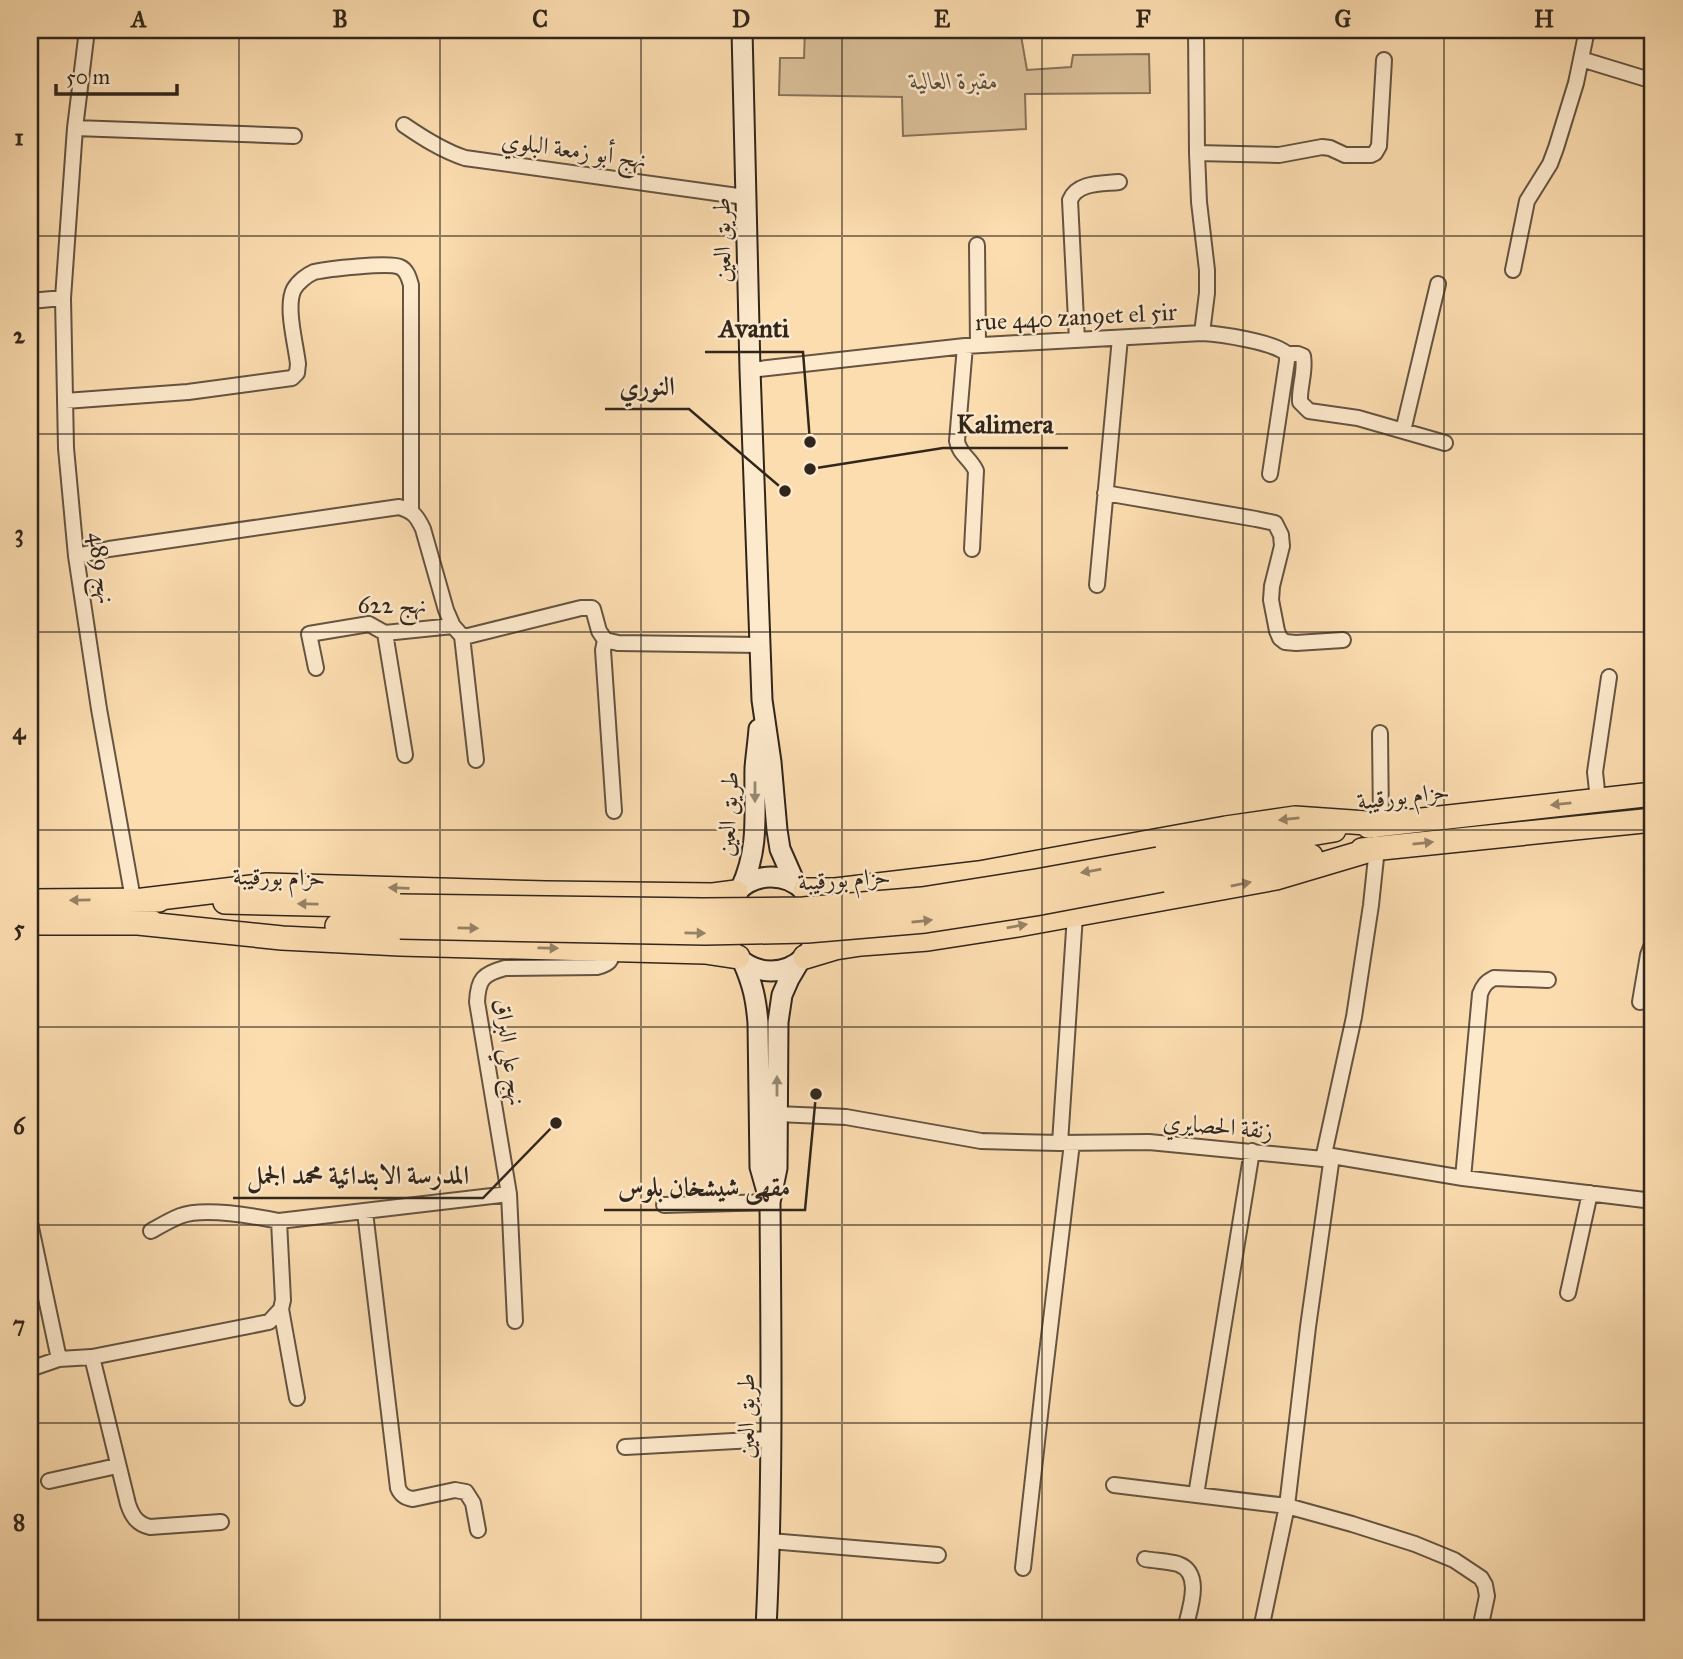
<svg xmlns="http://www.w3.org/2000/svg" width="1683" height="1659" font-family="'IM FELL Great Primer',Amiri,serif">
<rect width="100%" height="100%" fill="#fcddb0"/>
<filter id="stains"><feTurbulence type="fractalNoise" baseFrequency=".00286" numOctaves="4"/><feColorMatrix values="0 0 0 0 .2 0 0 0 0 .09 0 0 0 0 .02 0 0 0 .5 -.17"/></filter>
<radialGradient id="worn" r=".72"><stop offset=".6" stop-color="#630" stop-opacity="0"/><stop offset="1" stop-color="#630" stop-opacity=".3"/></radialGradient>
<path fill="#d9be97" stroke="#85725a" stroke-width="2" d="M805,30H1020L1027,70L1071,67L1073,55L1149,54L1150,93L1025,94L1026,129L903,136L902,97L779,95L780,58H804Z"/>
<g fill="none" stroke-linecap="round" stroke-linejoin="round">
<g stroke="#645441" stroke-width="18">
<path id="minor" d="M87,30L75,128L63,298L66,448L76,556L99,709L133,899
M1196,30L1197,153
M1581,59L1653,81
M404,125C423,138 443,151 465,158L745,197
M75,128L294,136
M977,245L978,345
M1513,270L1527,201L1550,164L1556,148L1576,83L1587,30
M30,301L63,298
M1202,333C1221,334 1274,342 1287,354V361L1270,474
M1077,340L1070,200C1077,182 1102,184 1119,182
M965,346L957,441C959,454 971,459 976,471L972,549
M1287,354H1298L1303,356C1306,371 1299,387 1300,402L1309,411L1358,418L1445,443
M750,370L965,346L1202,333L1207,293V270L1199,202L1197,153L1279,155L1322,147L1330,148L1345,155H1371L1375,153L1379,146L1384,60
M65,401L188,392L292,378L297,373L298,364C296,345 285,306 294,289C298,282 307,275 314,272C327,269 389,262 400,267C407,270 409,278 411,285V510
M1403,431L1438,284
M1105,493L1256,519L1275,523L1281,535L1282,546L1272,586L1271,600L1277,631L1280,638L1285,642L1296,643L1343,640
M76,556L109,549L399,507C413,511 417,516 423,529L446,610L453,626
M1097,585L1120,338
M385,633L405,755
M462,636L476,760
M605,640L603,650L614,811
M316,668L309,634L369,624L385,633L453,626L462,636H468L581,608H592L593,609L599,631L605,640L618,643L759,645
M1380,733L1381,824
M1598,800L1595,772L1609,677
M1640,1002L1648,955L1653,942
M777,1114L846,1117L981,1141L1060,1143L1149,1142L1323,1159L1332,1156L1463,1178L1653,1201
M1060,1143L1075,915
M1323,1159L1354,1017L1371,905L1377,848
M1463,1178L1480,994C1483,986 1486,982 1494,978L1548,980
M664,1205L770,1202
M365,1212L398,1488C401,1495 405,1498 413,1499L455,1490L466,1492L473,1503L478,1530
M30,1223L59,1359
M151,1231C160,1226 170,1220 180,1216C204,1207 254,1216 279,1221L509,1194
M1568,1293L1590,1193
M281,1309L297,1398
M515,1321L509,1194L477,1002C478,979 483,974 505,968L597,967C609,964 612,961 613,949
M92,1357L128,1504C132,1516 137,1524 150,1527L221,1522
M30,1369L59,1359L92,1357L269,1322L281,1309L283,1300L279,1221
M625,1447L771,1439
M49,1481L117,1466
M1114,1485L1287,1506L1352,1524L1415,1544L1454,1560L1481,1578L1485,1585L1487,1596L1480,1629
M1196,1495L1252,1151
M770,1541L938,1555
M1145,1559C1156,1561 1168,1561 1178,1564C1204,1573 1189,1611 1185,1629
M1023,1568L1044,1379L1072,1143
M1261,1629L1287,1506L1308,1327L1332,1156"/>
</g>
<g stroke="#31261c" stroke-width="23">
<path id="secondary" d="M742,30L750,370L762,700L771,762L777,830L780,849L795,883
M724 924a47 47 0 1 1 94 0a47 47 0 1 1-94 0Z
M741,888C760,847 754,811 755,768C756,755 758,742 759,729
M743,962C753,985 756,999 758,1023L760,1167L769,1199
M766,1629C773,1487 771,1345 770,1202L777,1168L778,1022L782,995L789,979L799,962"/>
</g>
<g stroke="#31261c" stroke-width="26">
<path id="trunk" d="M1368,826L1653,794
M1362,850L1653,820
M1158,859L1334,830
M1162,880L1311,856
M805,890H835L979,873L1226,828L1295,818L1381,824
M143,900L267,885L546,893L713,895L736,892
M30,901L159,900
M225,902L400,906
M30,923H153
M138,923L282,938L400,944L705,952L738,957
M337,926L400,927
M805,957L835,948L861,944L928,939L1012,926L1276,878L1377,848"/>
</g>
<use href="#minor" stroke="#fde9cc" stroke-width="14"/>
<use href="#secondary" stroke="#fde9cc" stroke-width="19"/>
<use href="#trunk" stroke="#fcddb0" stroke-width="23"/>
<g stroke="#31261c" stroke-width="26" stroke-linecap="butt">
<path id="trunk-bridge" d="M400,906L703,910L803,909L922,899L1036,881L1158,859
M400,927L705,933L807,931L925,921L1035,904L1162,880"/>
</g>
<use href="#trunk-bridge" stroke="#fcddb0" stroke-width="23"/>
</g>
<defs><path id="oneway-solid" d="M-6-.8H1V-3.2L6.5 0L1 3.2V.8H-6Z" transform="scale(1.75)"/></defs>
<g fill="#978874">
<use href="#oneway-solid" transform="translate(755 792) rotate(90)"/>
<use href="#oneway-solid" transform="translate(777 1086) rotate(-90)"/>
</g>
<g fill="#968266">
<use href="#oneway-solid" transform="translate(1561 804) rotate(174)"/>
<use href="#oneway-solid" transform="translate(1289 819) rotate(174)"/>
<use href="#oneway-solid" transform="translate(1423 843) rotate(-6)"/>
<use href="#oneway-solid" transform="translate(1091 871) rotate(170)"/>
<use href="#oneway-solid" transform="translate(1241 884) rotate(-11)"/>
<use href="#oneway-solid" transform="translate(399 888) rotate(-178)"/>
<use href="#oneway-solid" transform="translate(80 900) rotate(179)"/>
<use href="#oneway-solid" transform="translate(308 904) rotate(-179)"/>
<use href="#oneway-solid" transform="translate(922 921) rotate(-6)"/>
<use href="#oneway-solid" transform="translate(1017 926) rotate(-10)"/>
<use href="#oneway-solid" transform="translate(468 928) rotate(1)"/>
<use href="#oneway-solid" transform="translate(695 933) rotate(1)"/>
<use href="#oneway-solid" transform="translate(548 948) rotate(1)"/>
</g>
<path fill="none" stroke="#31261c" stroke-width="2" stroke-opacity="0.55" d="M239,30V1629M440,30V1629M641,30V1629M842,30V1629M1042,30V1629M1243,30V1629M1444,30V1629M30,236H1653M30,434H1653M30,632H1653M30,830H1653M30,1027H1653M30,1225H1653M30,1423H1653"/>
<g text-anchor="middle" stroke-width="5" stroke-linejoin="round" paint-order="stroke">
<g font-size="24" font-style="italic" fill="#5b4c3b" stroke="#fde9cc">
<text x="954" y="89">مقبرة العالية</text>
</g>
<g font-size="24" fill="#31261c" stroke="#fde9cc">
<text transform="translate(574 150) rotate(8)" y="8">نهج أبو زمعة البلوي</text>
<text transform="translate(722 240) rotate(-91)" y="8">طريق العين</text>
<text transform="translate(1076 317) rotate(-3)" y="8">rue 440 zan9et el 5ir</text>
<text transform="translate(102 568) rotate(82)" y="8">نهج 489</text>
<text x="392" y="613">نهج 622</text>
<text transform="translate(1403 796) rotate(-7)" y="8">حزام بورقيبة</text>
<text transform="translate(728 814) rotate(-87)" y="8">طريق العين</text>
<text transform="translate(279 877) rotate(1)" y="8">حزام بورقيبة</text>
<text transform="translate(844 879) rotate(-4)" y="8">حزام بورقيبة</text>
<text transform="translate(510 1052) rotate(82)" y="8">نهج علي البراق</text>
<text transform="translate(1218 1126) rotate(5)" y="8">زنقة الحصايري</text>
<text transform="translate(746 1416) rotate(-90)" y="8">طريق العين</text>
</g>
</g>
<path fill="none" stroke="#31261c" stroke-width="2.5" d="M810 442L803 352H705M785 491L689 409H605M810 469L943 448H1068M556 1123L483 1198H233M816 1094L805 1210H604"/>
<g fill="#31261c" stroke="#fde9cc" stroke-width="2.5">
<circle cx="810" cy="442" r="7"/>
<circle cx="785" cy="491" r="7"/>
<circle cx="810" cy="469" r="7"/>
<circle cx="556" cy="1123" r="7"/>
<circle cx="816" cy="1094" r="7"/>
</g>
<g font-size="26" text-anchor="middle" font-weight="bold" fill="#31261c" stroke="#fde9cc" stroke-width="5" stroke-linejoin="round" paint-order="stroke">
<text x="754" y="337">Avanti</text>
<text x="647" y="395">النوري</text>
<text x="1005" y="433">Kalimera</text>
<text x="358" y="1184">المدرسة الابتدائية محمد الجمل</text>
<text x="704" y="1196">مقهى شيشخان بلوس</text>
</g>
<rect width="1683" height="1659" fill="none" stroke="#fcddb0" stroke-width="77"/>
<path d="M56 84v10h121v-10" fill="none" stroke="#31261c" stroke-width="3.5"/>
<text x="66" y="84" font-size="21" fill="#31261c" stroke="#fde9cc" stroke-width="5" paint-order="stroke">50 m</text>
<rect x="38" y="38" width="1606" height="1582" fill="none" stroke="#31261c" stroke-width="2.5"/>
<g font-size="23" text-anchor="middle" font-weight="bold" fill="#31261c">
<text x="139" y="27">A</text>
<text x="340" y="27">B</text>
<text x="540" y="27">C</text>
<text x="741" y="27">D</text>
<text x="942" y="27">E</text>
<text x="1143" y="27">F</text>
<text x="1343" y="27">G</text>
<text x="1544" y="27">H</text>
<text x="19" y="145">1</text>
<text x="19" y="343">2</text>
<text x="19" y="541">3</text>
<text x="19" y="739">4</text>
<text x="19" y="936">5</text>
<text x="19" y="1134">6</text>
<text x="19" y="1332">7</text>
<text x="19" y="1530">8</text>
</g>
<rect width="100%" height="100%" filter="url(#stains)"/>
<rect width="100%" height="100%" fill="url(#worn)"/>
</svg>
